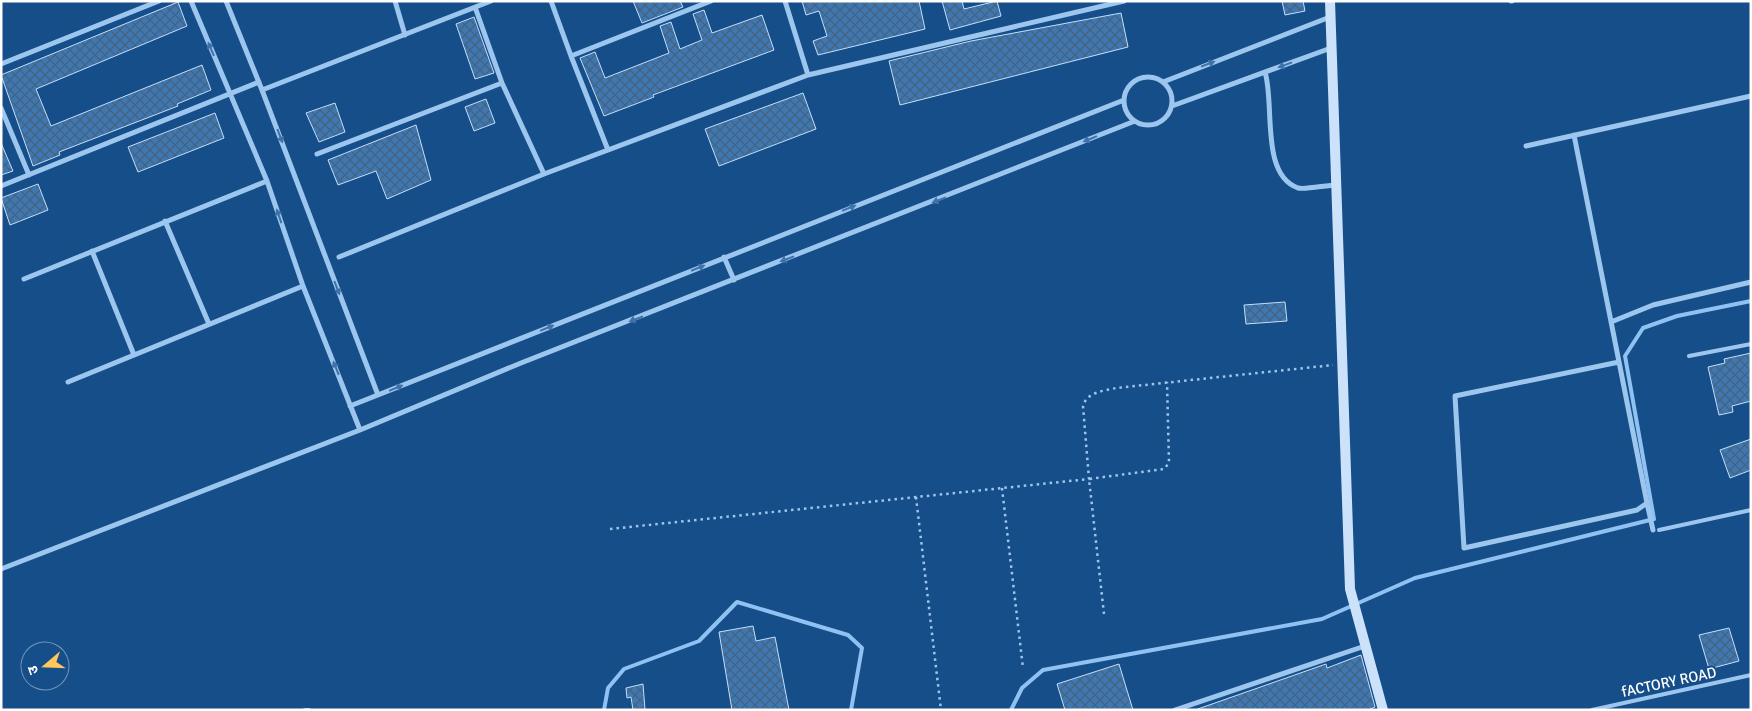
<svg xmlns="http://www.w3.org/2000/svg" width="1752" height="711" font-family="Signika,'Noto Sans Devanagari',sans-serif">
<defs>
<pattern id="building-cross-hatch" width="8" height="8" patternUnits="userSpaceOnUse" patternTransform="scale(1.25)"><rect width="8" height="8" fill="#3e77b2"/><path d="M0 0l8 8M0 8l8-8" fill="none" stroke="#45627f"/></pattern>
</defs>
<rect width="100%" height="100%" fill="#164e89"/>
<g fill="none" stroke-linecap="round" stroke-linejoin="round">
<path stroke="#8fc2f2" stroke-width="4" d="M305,710H309
M604,710L608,688L624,669L699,641L737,602L848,635L862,648L851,710
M1011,710L1022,688L1043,670L1322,619L1415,578L1654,519L1625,356L1643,328L1677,316L1751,301"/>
</g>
<path fill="url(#building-cross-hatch)" stroke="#c3dffb" d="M633,1H680L683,7L642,23Z
M802,1H919L925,29L818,55L813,41L827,36L819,11L806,15Z
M942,1H962L964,9L997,1L1001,16L950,30Z
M1282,1H1303L1305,11L1285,15Z
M178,2L187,26L36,89L51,126L202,65L211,90L177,104L178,106L59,152L60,155L33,166L1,75Z
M704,10L712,33L762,15L774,50L653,95L654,97L604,116L580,58L595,52L605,78L641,64L669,53L660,26L671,22L680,49L702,40L693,14Z
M1121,13L1128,47L900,105L889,61L971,41Z
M474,17L494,73L475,79L456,24Z
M803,93L816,129L719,166L705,129Z
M486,99L495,123L474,131L465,107Z
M335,103L345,132L319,142L306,113Z
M215,113L224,138L138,172L128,147Z
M416,125L431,180L387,199L376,171L338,185L328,160Z
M1,143L13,171L1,175Z
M38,184L48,210L10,225L1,198Z
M1285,302L1287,321L1246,324L1244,305Z
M1751,353V401L1732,406L1733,412L1719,415L1708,367L1725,363L1724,359Z
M1751,439V470L1730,478L1720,450Z
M753,626L756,641L775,637L789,710H732L719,632Z
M1729,628L1739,661L1709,669L1699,635Z
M1361,655L1375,707L1368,710H1195L1326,664L1327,668Z
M1119,664L1133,710H1065L1057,684Z
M643,684L645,710H633L631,697L627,698L626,688Z"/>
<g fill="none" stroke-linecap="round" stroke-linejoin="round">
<path stroke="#9dc6ef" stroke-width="2.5" stroke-dasharray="2.5 4" stroke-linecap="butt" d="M1002,488L1023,668
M916,497L941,710
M610,529L1089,479L1083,406C1087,392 1103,391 1116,388L1333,365
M1104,614L1089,479L1164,469L1169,463L1167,382"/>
<path stroke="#9dc6ef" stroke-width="4" d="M1689,356L1751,344
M1659,530L1751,510
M1592,710L1751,675"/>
<path stroke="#9dc6ef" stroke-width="5" d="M191,1L267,181L303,286L360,430
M226,1L262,90L378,395
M395,1L405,35
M551,1L571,56L711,1
M1511,1H1512
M475,7L502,83
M571,56L608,150
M1,64L159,1
M1265,72C1275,104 1260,175 1298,188C1305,190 1327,185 1336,185
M808,75L1124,1
M1124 101a24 24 0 1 1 48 0a24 24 0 1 1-48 0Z
M1163,82L1330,17
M262,90L491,1
M1172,106L1331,48
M1,108L29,175
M1574,135L1647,503L1637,510L1464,548L1455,396L1619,362
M1526,146L1751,96
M317,154L502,83L544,174
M1,186L259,82
M165,221L209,324
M92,251L134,355
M339,257L544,174L808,75L785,1
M724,257L734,280
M24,279L267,181
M1611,322L1653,305L1751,282
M68,382L303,286
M350,406L1124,100
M1647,503L1653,530
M1,569L360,430L521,363L1135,121
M1175,710L1365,646"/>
<path stroke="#cbe2fa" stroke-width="10" d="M1330,1L1350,589L1383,710"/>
</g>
<defs><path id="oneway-solid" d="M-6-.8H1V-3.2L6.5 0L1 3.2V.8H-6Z" transform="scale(1.25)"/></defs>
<g fill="#3e72a8">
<use href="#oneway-solid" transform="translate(211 49) rotate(-113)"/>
<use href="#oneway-solid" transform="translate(1208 64) rotate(-21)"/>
<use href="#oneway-solid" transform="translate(1285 65) rotate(160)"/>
<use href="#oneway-solid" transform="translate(280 136) rotate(69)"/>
<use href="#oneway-solid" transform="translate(1090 139) rotate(158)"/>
<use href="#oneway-solid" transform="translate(939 200) rotate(159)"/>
<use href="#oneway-solid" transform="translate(849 208) rotate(-22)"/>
<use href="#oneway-solid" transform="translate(279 216) rotate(-109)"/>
<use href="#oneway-solid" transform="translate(787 259) rotate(159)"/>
<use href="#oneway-solid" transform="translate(698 268) rotate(-22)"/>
<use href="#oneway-solid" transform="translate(337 288) rotate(69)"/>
<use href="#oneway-solid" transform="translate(636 319) rotate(159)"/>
<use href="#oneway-solid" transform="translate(547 328) rotate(-22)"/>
<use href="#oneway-solid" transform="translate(336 368) rotate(-112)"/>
<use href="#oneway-solid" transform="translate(396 388) rotate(-22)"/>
</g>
<g text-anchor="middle" stroke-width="4" stroke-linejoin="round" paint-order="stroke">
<g font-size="15" fill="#fff" stroke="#164e89">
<text transform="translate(1669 682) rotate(-12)" y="5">fACTORY ROAD</text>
</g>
</g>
<rect width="1752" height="711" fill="none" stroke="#ffffff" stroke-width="5"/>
<g transform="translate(45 666) rotate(251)"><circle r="24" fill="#164e89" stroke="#7395b8"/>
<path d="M0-4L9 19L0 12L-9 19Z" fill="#ffc75b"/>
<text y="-8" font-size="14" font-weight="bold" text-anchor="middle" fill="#ffffff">उ</text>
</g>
</svg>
